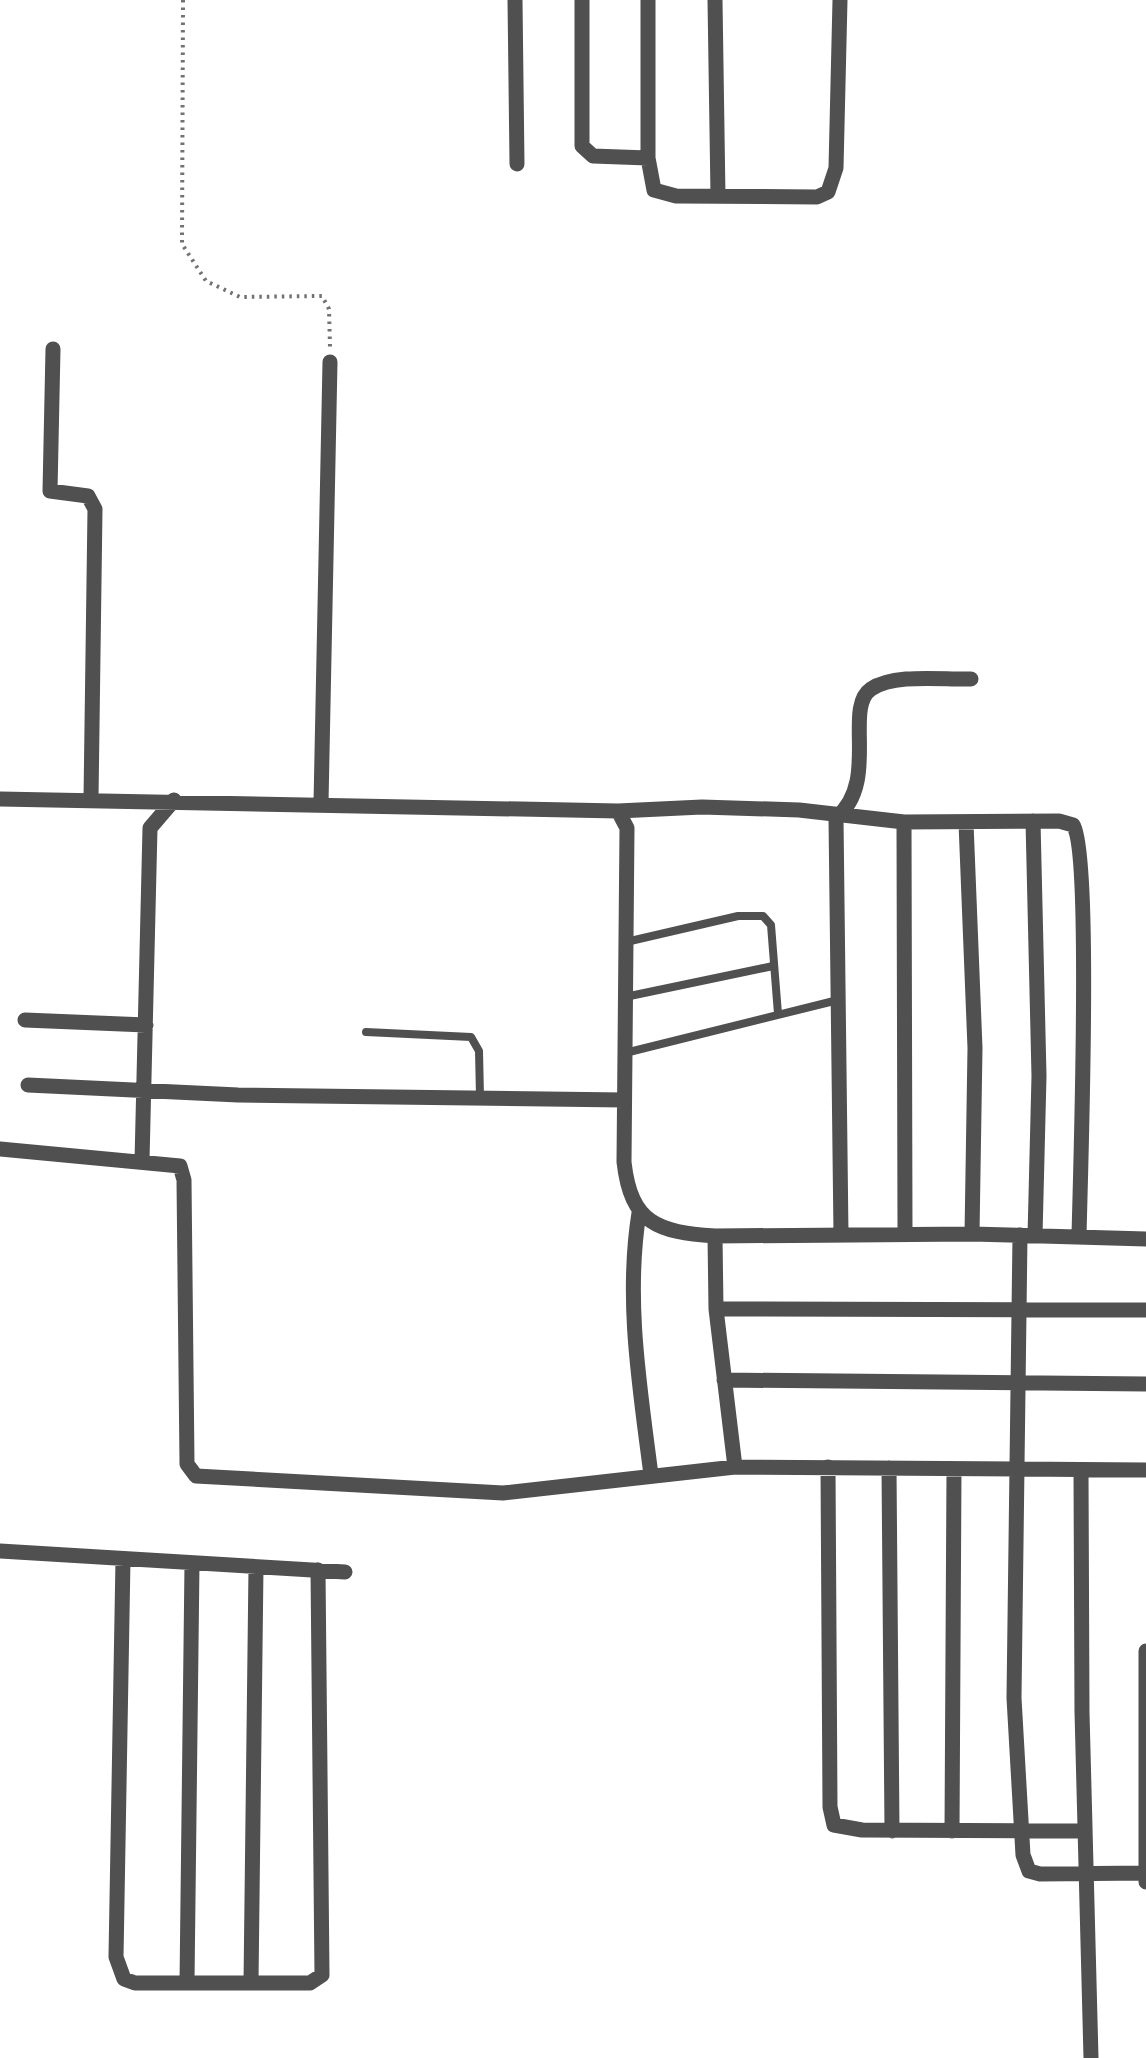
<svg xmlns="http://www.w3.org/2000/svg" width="1146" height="2058" font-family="Quicksand,sans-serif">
<rect width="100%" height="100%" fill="#fff"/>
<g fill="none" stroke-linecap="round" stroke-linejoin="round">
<path stroke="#727272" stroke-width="4" stroke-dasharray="2.5 5" stroke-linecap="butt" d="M183,0L182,244L206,281L240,297L322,296L329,309L330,347"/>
<path stroke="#505050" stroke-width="8" d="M626,942L738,916H763L771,925L778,1014
M625,997L773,966
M366,1032L471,1037L479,1051L480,1097
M625,1053L838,1000"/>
<path stroke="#505050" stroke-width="15" d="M515,0L517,164
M582,0V146L593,156L648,158
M648,0V158L654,190L676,196L817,197L828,192L836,168L840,0
M715,0L718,196
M53,349L50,491L88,496L95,509L91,799
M0,799L618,811L627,828L624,1162C631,1224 658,1232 715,1236L972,1234L1146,1239
M321,803L330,362
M618,811L702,807L799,810L904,822L1059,821L1073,825C1092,851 1080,1182 1079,1237
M1033,821L1039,1076L1035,1236
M904,822L905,1234
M966,823L975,1048L972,1234
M25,1020L146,1025
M28,1085L238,1095L624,1100
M0,1149L180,1166L184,1180L187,1464L196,1476L503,1493L735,1467L1146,1470
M142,1161L150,828L174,800
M639,1213C625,1300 640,1388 651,1475
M841,1235L836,818C880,782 843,708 871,689C895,673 943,680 971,679
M1020,1235L1014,1698L1023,1855L1029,1871L1040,1874L1146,1873
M715,1236L716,1309L735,1467
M716,1309L1146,1310
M724,1380L1146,1384
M828,1467L830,1807L834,1825L862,1830L1085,1831
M889,1468L892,1831
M1081,1470L1082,1712L1091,2058
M0,1551L345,1572
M123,1559L116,1957L124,1979L135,1983H310L322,1975L318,1570
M952,1831L954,1470
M1146,1882V1651
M187,1983L192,1563
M251,1983L256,1567"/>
</g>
</svg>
